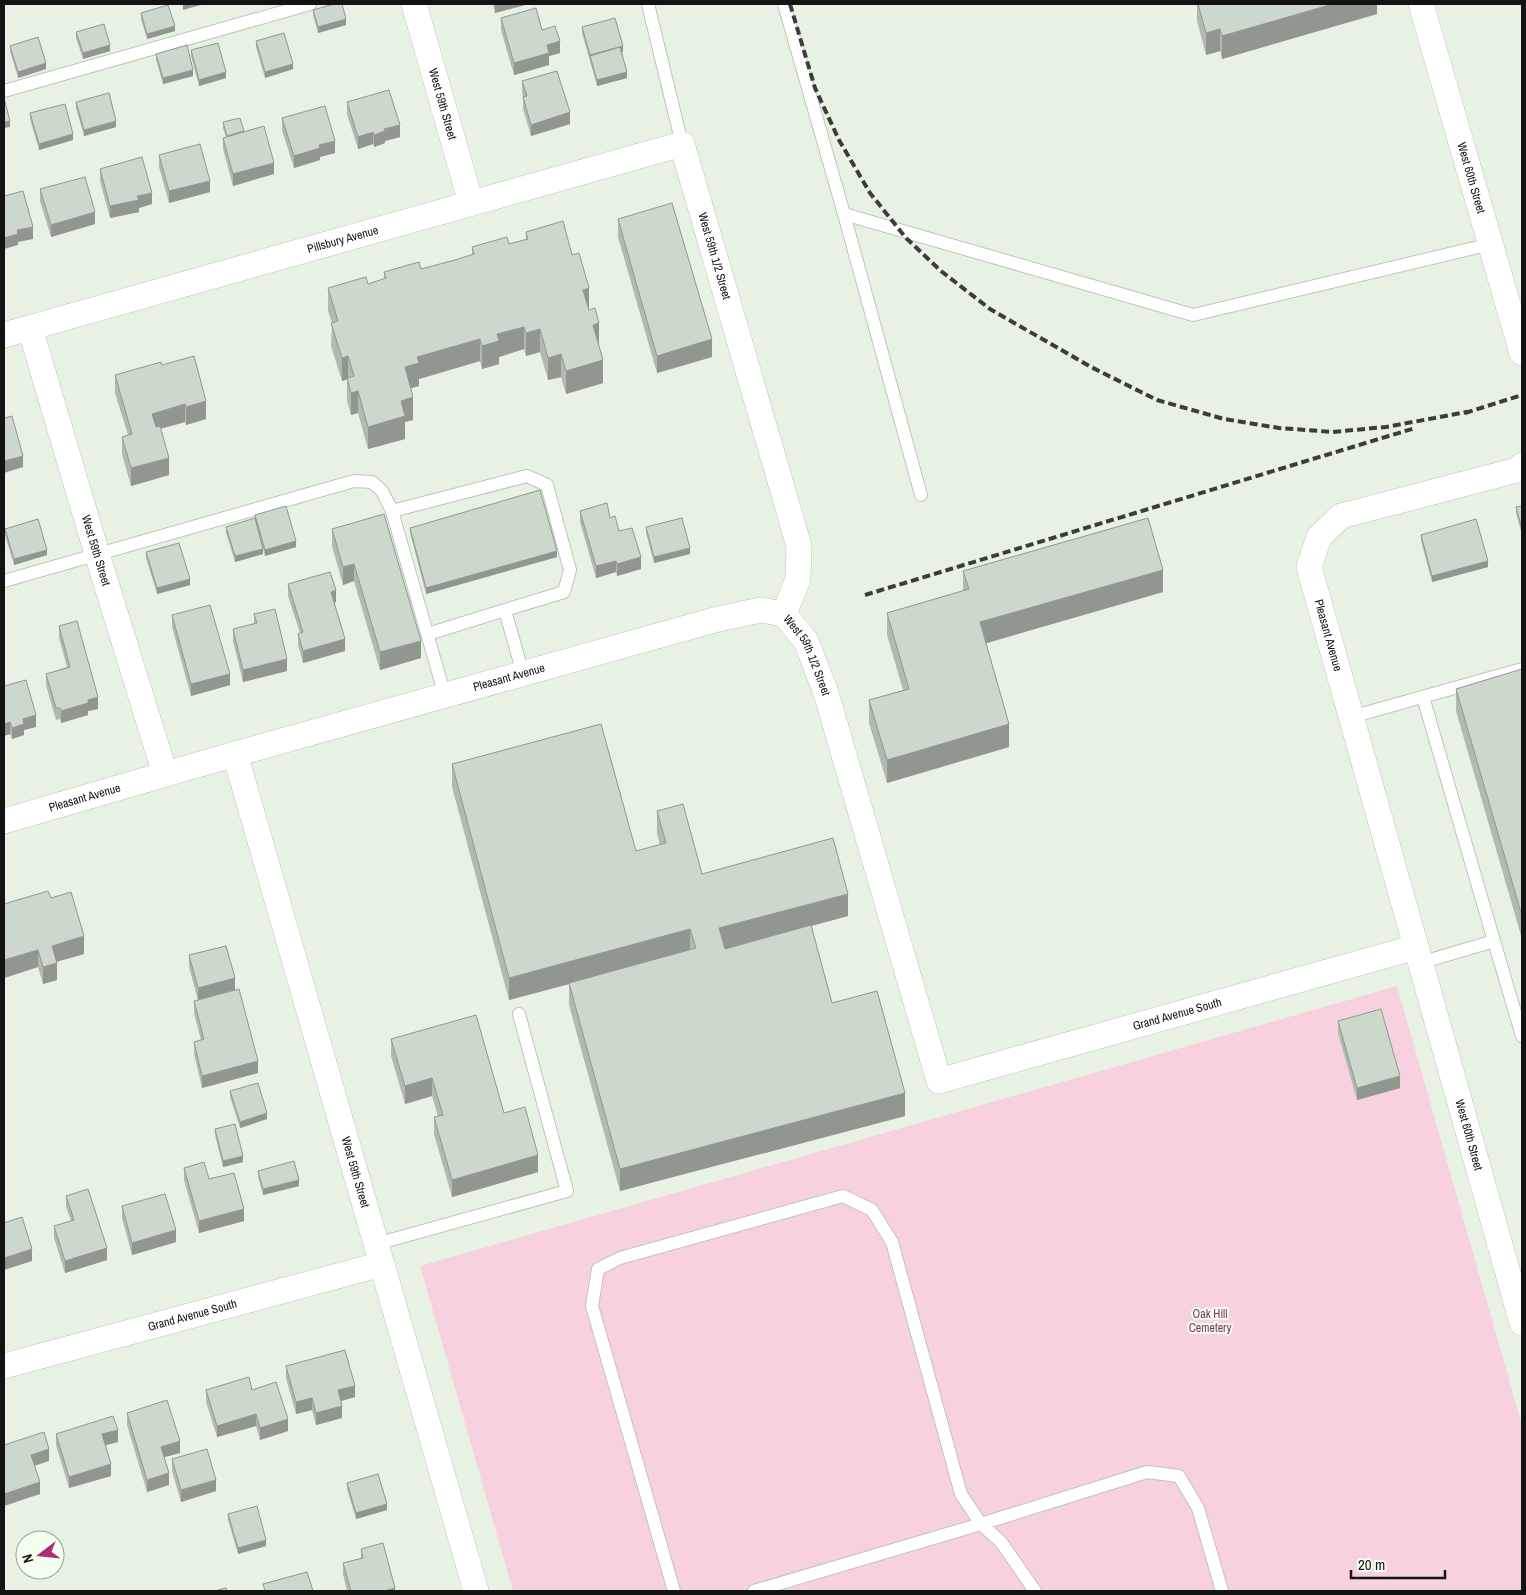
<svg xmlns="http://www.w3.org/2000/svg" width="1526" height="1595" font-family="'Archivo Narrow',sans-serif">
<rect width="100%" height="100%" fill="#e7f2e5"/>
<path fill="#f8d1df" d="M1397,986L1522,1425V1591H513L420,1266Z"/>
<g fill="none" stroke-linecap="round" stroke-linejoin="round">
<g stroke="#bcc6ba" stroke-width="14">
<path id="service" d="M648,4L682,144
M784,4L844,214L1193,315L1491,244
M4,91L310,4
M844,214L921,495
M392,511L527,476L547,485L570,570L564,592L505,610L523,674
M4,581L354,481L372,482L382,491L392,511L445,696
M428,634L505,610
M1351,717L1522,669
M1494,941L1522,1036
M1420,963L1494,941L1423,697
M376,1244L567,1191L519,1014
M674,1591L592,1306L598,1269L620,1258L843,1196L872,1210L892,1242L961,1494L981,1524L1001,1542L1035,1591
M754,1591L981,1524L1147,1472L1179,1476L1198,1508L1222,1591"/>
</g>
<g stroke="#bcc6ba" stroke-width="26">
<g id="minor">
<path id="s1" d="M414,4L471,203"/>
<path id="s2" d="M1421,4L1522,353"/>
<path id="s3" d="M30,328L97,554L165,774"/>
<path id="s4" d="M4,335L682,144L799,546L798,579L784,614"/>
<path id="s5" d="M1522,465L1517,470L1341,516L1319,537L1309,567L1522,1323"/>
<path id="s6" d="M784,614L806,641L826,693L939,1081L1416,947"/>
<path id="s7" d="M235,754L476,1591"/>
<path id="s8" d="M4,821L235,754L718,619L761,610L784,614"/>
<path id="s9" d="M4,1366L382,1264"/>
</g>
</g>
<use href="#service" stroke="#fff" stroke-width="12"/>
<use href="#minor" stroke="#fff" stroke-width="25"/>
<path stroke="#3a3e39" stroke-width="4" stroke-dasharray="8 4" stroke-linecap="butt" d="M790,4L815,88L839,140L870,193L906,238L941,271L990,309L1091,367L1157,400L1224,419L1279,428L1333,432L1386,427L1472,411
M1465,413L1522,395
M865,595L1415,428"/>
</g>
<path fill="#b0baaf" d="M493,4H529L495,13Z
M1197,4H1377V14L1222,59L1220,51L1206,55L1197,21Z
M313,10L346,25L318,33L313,15Z
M141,13L175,31L147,39L141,19Z
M501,18L542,30L560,53L549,56V65L514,75L501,30Z
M582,27L623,52H622L627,78L597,86L582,33Z
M76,32L110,51L83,59L76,38Z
M256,41L293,69L265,78L256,47Z
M10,46L46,69L18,78L10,51Z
M191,50L226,78L199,86L191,56Z
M156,54L193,76L163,84L156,60Z
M522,81L570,124L531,136L523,109V97L522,92Z
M76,102L116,127L84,136L76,108Z
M347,102L400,137L385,141V143L374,147L373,144L358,149L347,114Z
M30,113L73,140L39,150L30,119Z
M282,118L335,153L320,157V160L294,168L282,130Z
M223,122L244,132L274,174L233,186L223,149V138L226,137L223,128Z
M159,155L210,192L169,203L159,167Z
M100,169L152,204L139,208V212L110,218L100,181Z
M40,189L95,224L51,237L40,201Z
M618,219L712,357L657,373L618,237Z
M526,232L572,255L599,346L603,383L566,394L561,377L548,380L540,352L526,356L524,349L499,357V364L482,369L480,361L419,379V386L411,388L413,420L405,422V439L368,449L358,413L351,415L347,401V379L342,381L331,346L332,323L328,311V288L368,284L384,279V272L421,269L472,255V247L509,244L526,239Z
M162,365L206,419L186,425L185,422L160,429L169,475L131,486L122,454V437L128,435L115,393V375Z
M1522,506V535L1516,513V507Z
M580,511L610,518L619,531L641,569L617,576L616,572L596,578L580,522Z
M255,515L296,547L265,556L256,523L263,554L235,562L226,533V527L255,521Z
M646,527L690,554L654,563L646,533Z
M410,528L557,557L426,594L410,533Z
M5,529L47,555L14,565L5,535Z
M332,529L421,658L380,670L354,581L343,585L332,546Z
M1421,535L1488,567L1432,582L1421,541Z
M146,552L190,585L157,594L146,558Z
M963,571L1163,592L986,643L1009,747L887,783L869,723V700L903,690L887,635V613L963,591Z
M288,584L336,602L334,603L345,651L303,663L298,645V634L300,633L288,596Z
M254,614L287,671L243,682L233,641V629L254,624Z
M172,615L230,685L191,696L172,627Z
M59,626L98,709L88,711V715L61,723L60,719L56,720L46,685V674L67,667L59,638Z
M1522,669V939L1456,711V689Z
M4,686L36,727L24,730V735L12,739L10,734L4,736Z
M452,764L636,851L660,845L657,834V811L702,874L848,916L811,926L832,1003L905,1116L620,1191L569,1005V984L509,1000L452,787Z
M51,898L84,954L56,962L57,980L43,984L38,967L4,978V904Z
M226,946L198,1000L189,967V955Z
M194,1001L258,1073L202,1088L194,1054V1042L201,1040L194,1013Z
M1338,1021L1400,1088L1357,1100L1338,1033Z
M391,1039L504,1113L538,1172L452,1197L434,1134V1117L438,1116L432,1096L405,1104L391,1056Z
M230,1091L267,1119L240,1128L230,1097Z
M215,1129L243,1162L223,1167L215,1135Z
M184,1168L209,1179L244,1221L199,1233L184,1180Z
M258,1171L299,1186L263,1195L258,1177Z
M66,1196L107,1260L65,1273L54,1238V1226L71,1221L66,1207Z
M122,1206L176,1242L132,1255L122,1218Z
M286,1366L355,1397L340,1401L342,1418L316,1425L312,1410L296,1414L286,1378Z
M206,1390H252L288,1431L260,1440L256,1426L217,1437L206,1402Z
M127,1413L180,1453L164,1457L169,1485L147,1492L127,1425Z
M56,1434L118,1442L106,1445L111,1476L69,1488L56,1445Z
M172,1459L216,1491L181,1502L172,1471Z
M347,1483L387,1510L356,1519L347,1489Z
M228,1514L266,1546L238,1554L228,1520Z
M361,1549L395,1591H347L343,1574V1563L361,1558Z"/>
<path fill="#90978f" d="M183,4H204L183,10Z
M495,4H529L495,13Z
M1333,4H1377V14L1222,59V36Z
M346,19V25L318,33V27Z
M175,26V31L147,39V34Z
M1220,29V51L1206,55V33Z
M560,41V53L549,56V65L514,75V63L547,45Z
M110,45V51L83,59V53Z
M623,46V52L591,60L590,56V61V55Z
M46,63V69L18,78V72Z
M293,64V69L265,78V72Z
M193,70V76L163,84V78Z
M226,72V78L199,86V80Z
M627,72V78L597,86V80Z
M570,112V124L531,136V125Z
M10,121V127L4,128V122Z
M116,121V127L84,136V130Z
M400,125V137L385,141V143L374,147V135L384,129Z
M373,132V144L358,149V137Z
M73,134V140L39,150V144Z
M335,141V153L320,157V160L294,168V156L319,145Z
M274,163V174L233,186V174Z
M210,181V192L169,203V191Z
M152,193V204L139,208V212L110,218V206L137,196Z
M95,212V224L51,237V225Z
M33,227V239L18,242V245L4,249V238L17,230Z
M589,288V311L583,313V290Z
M599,323V346L593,348V325Z
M524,327V349L499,357V364L482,369V346L497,334Z
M540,329V352L526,356V333Z
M480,339V361L419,379V386L405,390V367L417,357Z
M712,339V357L657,373V356Z
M561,354V377L548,380V358Z
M348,356V379L342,381V358Z
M603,360V383L566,394V371Z
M358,391V413L351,415V393Z
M413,397V420L405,422V439L368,449V427L401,401Z
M206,401V419L186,425V407Z
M185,404V422L152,431V414Z
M23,456V467L4,473V461Z
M169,458V475L131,486V468Z
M296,541V547L265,556V550Z
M690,548V554L654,563V557Z
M263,549V554L235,562V556Z
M47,550V555L14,565V559Z
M557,551V557L426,594V588Z
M641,557V569L617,576V564Z
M616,561V572L596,578V566Z
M1488,561V567L1432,582V576Z
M354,564V581L343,585V567Z
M1163,570V592L980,645V622Z
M190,579V585L157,594V588Z
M336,590V602L331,604V592Z
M345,639V651L303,663V651Z
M421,641V658L380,670V652Z
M287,659V671L243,682V670Z
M230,674V685L191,696V684Z
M98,697V709L88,711V715L61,723V711L88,700Z
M36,715V727L24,730V735L12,739V728L23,719Z
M10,722V734L4,736V724Z
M1009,724V747L887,783V760Z
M848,894V916L719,951V928Z
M690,929V952L509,1000V978Z
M84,936V954L52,963V946Z
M38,950V967L4,978V960Z
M57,963V980L43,984V967Z
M235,978V990L198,1000V988Z
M258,1061V1073L202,1088V1076Z
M1400,1076V1088L1357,1100V1088Z
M432,1078V1096L405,1104V1086Z
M905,1093V1116L620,1191V1169Z
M267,1113V1119L240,1128V1122Z
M538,1155V1172L452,1197V1180Z
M243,1156V1162L223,1167V1161Z
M299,1180V1186L263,1195V1189Z
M244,1209V1221L199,1233V1221Z
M176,1230V1242L132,1255V1243Z
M107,1248V1260L65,1273V1261Z
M32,1249V1261L4,1270V1258Z
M355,1386V1397L338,1402V1390Z
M312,1398V1410L296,1414V1402Z
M342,1406V1418L316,1425V1413Z
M256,1414V1426L217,1437V1426Z
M288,1419V1431L260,1440V1428Z
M118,1430V1442L102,1446V1434Z
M180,1441V1453L161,1458V1447Z
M49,1449V1461L31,1467V1455Z
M111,1464V1476L69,1488V1477Z
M169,1473V1485L147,1492V1480Z
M216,1480V1491L181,1502V1490Z
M40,1482V1494L4,1506V1494Z
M387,1504V1510L356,1519V1513Z
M266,1540V1546L238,1554V1548Z
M395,1588V1591H384Z"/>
<path fill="#cdd8cc" stroke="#90978f" d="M334,4H342L346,19L318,27L313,10Z
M1198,4H1333L1222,36L1220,29L1206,33Z
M168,5L175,26L147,34L141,13Z
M536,8L542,30L555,26L560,41L547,45L549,53L514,63L501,18Z
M615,18L623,46L590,55L582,27Z
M104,24L110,45L83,53L76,32Z
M284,33L293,64L265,72L256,41Z
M38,37L46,63L18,72L10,46Z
M218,43L226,72L199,80L191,50Z
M187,45L193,70L163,78L156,54Z
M620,47L627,72L597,80L590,56Z
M557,71L570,112L531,125L523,97L527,96L522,81Z
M389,90L400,125L384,129L385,131L374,135L373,132L358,137L347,102Z
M109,93L116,121L84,130L76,102Z
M4,98L10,121L4,122Z
M65,104L73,134L39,144L30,113Z
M325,106L335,141L319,145L320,148L294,156L282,118Z
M240,118L244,131L227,136L223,122Z
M264,126L274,163L233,174L223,138Z
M200,144L210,181L169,191L159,155Z
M142,157L152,193L137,196L139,200L110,206L100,169Z
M85,177L95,212L51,225L40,189Z
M23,191L33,227L17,230L18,234L4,238V196Z
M672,203L712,339L657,356L618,219Z
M563,221L572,255L579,253L589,288L583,290L589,310L595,308L599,323L593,325L603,360L566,371L561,354L548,358L540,329L526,333L524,327L497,334L499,341L482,346L480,339L417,357L419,363L405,367L413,397L401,401L405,416L368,427L358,391L351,393L347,378L354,376L348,356L342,358L331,323L338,321L328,288L366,277L368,284L386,278L384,272L419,262L421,269L455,260L474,254L472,247L507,237L509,244L528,239L526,232Z
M194,356L206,401L186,407L185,404L152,414L156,427L160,426L169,458L131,468L122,437L132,434L115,375L161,362L162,365Z
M12,416L23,456L4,461V418Z
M540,490L557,551L426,588L410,528Z
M607,503L610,518L615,516L619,531L632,528L641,557L617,564L616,561L596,566L580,511Z
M286,506L296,541L265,550L255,515Z
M1522,506V529L1516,507Z
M384,514L421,641L380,652L354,564L343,567L332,529Z
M255,518L263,549L235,556L226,527Z
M682,518L690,548L654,557L646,527Z
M1148,518L1163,570L980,622L1009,724L887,760L869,700L909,689L887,613L969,589L963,571Z
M38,519L47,550L14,559L5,529Z
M1476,519L1488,561L1432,576L1421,535Z
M179,543L190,579L157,588L146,552Z
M330,572L336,590L331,592L345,639L303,651L298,634L303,632L288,584Z
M210,605L230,674L191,684L172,615Z
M275,609L287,659L243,670L233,629L257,623L254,614Z
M77,621L98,697L88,700V703L61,711L60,708H56L46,674L70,667L59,626Z
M1522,669V916L1456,689Z
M26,680L36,715L23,719L24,724L12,728L10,722L4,724V686Z
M601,724L636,851L666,843L657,811L683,804L702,874L833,838L848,894L719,928L725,949L811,925L832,1003L877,991L905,1093L620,1169L569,983L696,948L690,929L509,978L452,764Z
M48,891L51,898L71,892L84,936L52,946L57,963L43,967L38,950L4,960V904Z
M226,946L235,978L198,988L189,955Z
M239,989L258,1061L202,1076L194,1042L204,1039L194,1001Z
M1381,1009L1400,1076L1357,1088L1338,1021Z
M476,1015L504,1113L525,1107L538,1155L452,1180L434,1117L443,1115L432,1078L405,1086L391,1039Z
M258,1083L267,1113L240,1122L230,1091Z
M235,1124L243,1156L223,1161L215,1129Z
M294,1161L299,1180L263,1189L258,1171Z
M204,1162L209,1179L234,1173L244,1209L199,1221L184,1168Z
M88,1189L107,1248L65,1261L54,1226L74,1220L66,1196Z
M165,1194L176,1230L132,1243L122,1206Z
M22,1217L32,1249L4,1258V1223Z
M345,1350L355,1386L338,1390L342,1406L316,1413L312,1398L296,1402L286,1366Z
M249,1377L252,1390L276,1382L288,1419L260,1428L256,1414L217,1426L206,1390Z
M167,1400L180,1441L161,1447L169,1473L147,1480L127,1413Z
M113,1416L118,1430L102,1434L111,1464L69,1477L56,1434Z
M44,1432L49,1449L31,1455L40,1482L4,1494V1445Z
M207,1449L216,1480L181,1490L172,1459Z
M378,1474L387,1504L356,1513L347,1483Z
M257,1506L266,1540L238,1548L228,1514Z
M383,1543L395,1588L384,1591H351L343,1563L363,1558L361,1549Z
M307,1572L313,1591H265L263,1584Z
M226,1588L227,1591H214Z"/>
<g text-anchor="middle" stroke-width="4" stroke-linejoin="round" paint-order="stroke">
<g font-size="12" fill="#111410" stroke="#f4fff2">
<text dy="4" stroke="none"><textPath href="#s1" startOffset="104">West 59th Street</textPath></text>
<text dy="4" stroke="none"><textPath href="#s2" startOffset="181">West 60th Street</textPath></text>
<text dy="4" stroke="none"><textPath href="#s4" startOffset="352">Pillsbury Avenue</textPath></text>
<text dy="4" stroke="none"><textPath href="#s4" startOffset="821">West 59th 1/2 Street</textPath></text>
<text dy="4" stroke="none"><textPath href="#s3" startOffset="232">West 59th Street</textPath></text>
<text dy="4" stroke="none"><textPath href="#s5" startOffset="322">Pleasant Avenue</textPath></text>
<text dy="4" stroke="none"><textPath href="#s6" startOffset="48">West 59th 1/2 Street</textPath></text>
<text dy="4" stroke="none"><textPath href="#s8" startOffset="525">Pleasant Avenue</textPath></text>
<text dy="4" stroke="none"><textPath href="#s8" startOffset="84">Pleasant Avenue</textPath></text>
<text dy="4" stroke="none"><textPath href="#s6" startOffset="742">Grand Avenue South</textPath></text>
<text dy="4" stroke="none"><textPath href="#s5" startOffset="841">West 60th Street</textPath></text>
<text dy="4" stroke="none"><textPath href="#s7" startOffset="435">West 59th Street</textPath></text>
<text dy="4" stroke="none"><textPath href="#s9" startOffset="195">Grand Avenue South</textPath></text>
</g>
<g font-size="12" fill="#803858" stroke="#f4fff2">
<text x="1210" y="1318">Oak Hill<tspan x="1210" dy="14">Cemetery</tspan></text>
</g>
</g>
<rect width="1526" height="1595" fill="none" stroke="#111410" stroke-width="10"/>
<g transform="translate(40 1555) rotate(254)"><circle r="24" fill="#f4fff2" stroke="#99a198"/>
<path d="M0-4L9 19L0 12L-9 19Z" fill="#b22c71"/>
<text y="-8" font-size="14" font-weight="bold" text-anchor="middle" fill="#111410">N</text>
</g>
<path d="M1351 1570v8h94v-8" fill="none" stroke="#111410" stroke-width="2.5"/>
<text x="1358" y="1570" font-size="15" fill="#111410" stroke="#f4fff2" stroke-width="4" paint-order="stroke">20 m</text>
</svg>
